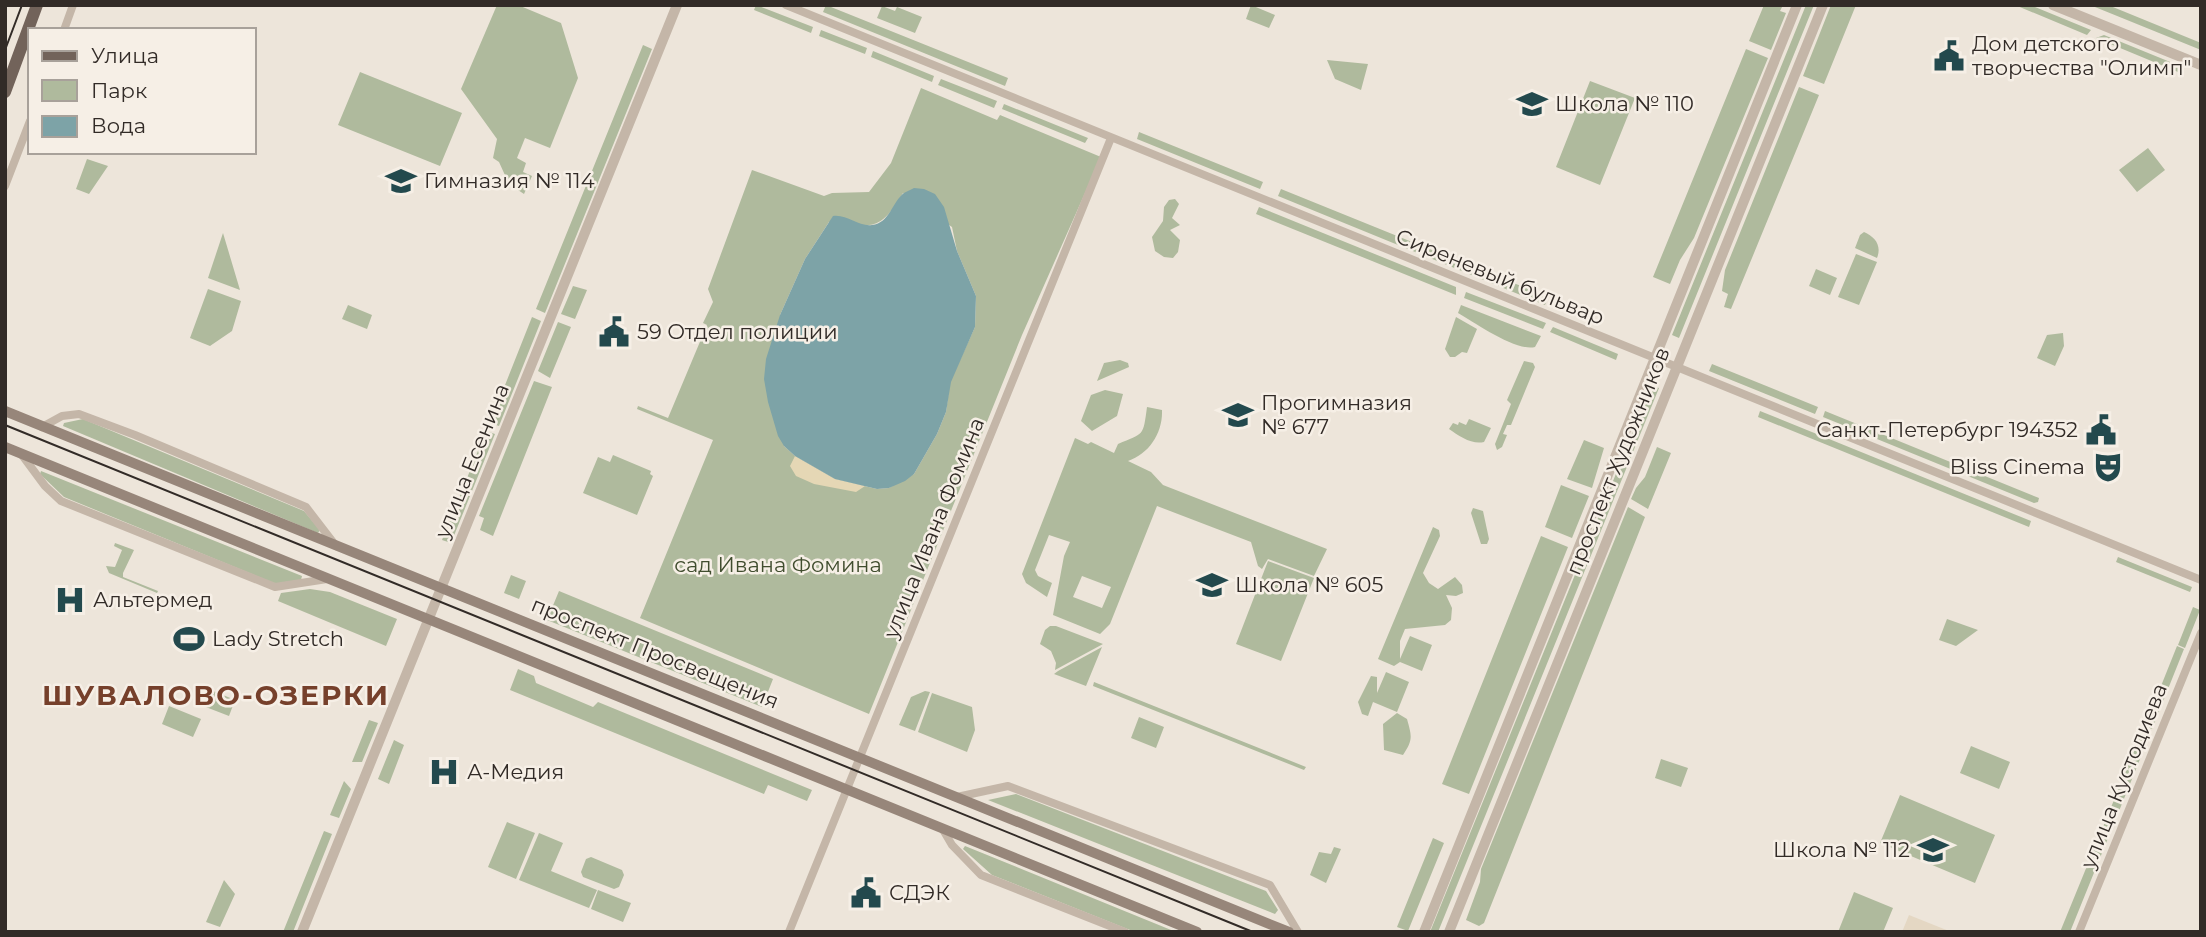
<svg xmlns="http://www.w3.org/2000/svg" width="2206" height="937" font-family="Montserrat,sans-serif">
<rect width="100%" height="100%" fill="#ede5da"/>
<path fill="#afba9d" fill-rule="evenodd" d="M497,5H518L561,23L578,78L550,148L525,138L517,158L526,163L523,172L532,176L524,194L509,184L499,162L493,158L497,139L461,89Z
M756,5L813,27L811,33L754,10Z
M826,5L1008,78L1005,86L823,12Z
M1251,5L1275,15L1269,28L1246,19Z
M1764,5H1783L1780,11L1786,13L1771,50L1749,41Z
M1806,5H1814L1679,338L1672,335Z
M1831,5H1856L1824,84L1803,76Z
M2015,5H2030L2091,30L2087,35Z
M2090,5H2108L2201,43V50Z
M882,6L895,11L897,7L922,17L915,33L877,18Z
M821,30L867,48L865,54L819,36Z
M2104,35L2180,66L2178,72L2096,38Z
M643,45L652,49L545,313L536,309Z
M1746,49L1768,58L1694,238L1680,260L1670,284L1653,277Z
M873,51L934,76L932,82L871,57Z
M1327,60L1368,64L1361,90L1335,79Z
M360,72L462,113L440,166L338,125Z
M941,79L997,101L994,108L938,85Z
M1590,81L1635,98L1600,185L1556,167Z
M1799,87L1819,95L1731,309L1724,307L1728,294L1722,291L1725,270Z
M921,88L997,120L1000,115L1101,157L1022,335L869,714L640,618L713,440L637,409L638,406L668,418L707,325L703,323L713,302L708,289L752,170L824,196L832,193L869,192L891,163ZM903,193L952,227L957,251L976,296L975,327L950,382L946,412L937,434L914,474L889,488L877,489L835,479L795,456L784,446L780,315L805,259L829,222C871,226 879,234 903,193Z
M1004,104L1088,138L1085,143L1002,109Z
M1139,132L1263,182L1260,189L1137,139Z
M2148,148L2165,170L2137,192L2119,170Z
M87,159L108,166L89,194L76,189Z
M1281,189L1548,297L1545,305L1278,196Z
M1175,199L1179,204L1172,218L1180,225L1170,230L1180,240L1178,252L1173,258L1164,257L1155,251L1152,237L1163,221L1164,207L1169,200Z
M1259,207L1456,287V295L1256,214Z
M1864,232C1875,237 1882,245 1877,258L1855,248L1860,235Z
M223,233L240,290L208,278Z
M1856,254L1877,262L1859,305L1838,297Z
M1816,269L1837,278L1830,295L1809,286Z
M573,286L587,290L575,319L561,314Z
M208,289L241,301L232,331L210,346L190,338Z
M1466,292L1546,323L1543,329L1464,298Z
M348,305L372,315L367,329L342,319Z
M1461,305L1541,336L1535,347C1517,352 1475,323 1458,313Z
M532,317L541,321L499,426L490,423Z
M1456,317L1477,329L1467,353L1462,352L1455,357H1450L1445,349Z
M558,322L571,327L550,378L538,371Z
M1553,327L1618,354L1616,360L1550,332Z
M2063,333L2064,346L2055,366L2037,358L2047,335Z
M1120,360L1128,363L1129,367L1097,381L1104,363Z
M1524,361L1533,363L1535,367L1511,425H1507L1503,434L1507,435L1502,447L1497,450L1495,444L1511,404L1507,400Z
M1712,364L1818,407L1815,414L1709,371Z
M534,381L552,387L493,536L480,530L484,518L479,516Z
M1652,385L1659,388L1438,932H1430Z
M1105,390L1123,394L1117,416L1092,431L1081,421L1091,395Z
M1147,407L1162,410C1163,433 1149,454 1128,461L1151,472L1163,485L1327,549L1314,576L1268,559L1262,569L1258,566L1251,542L1157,506L1110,624L1100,634L1053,615L1064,556L1070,542L1049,535L1035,570L1038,576L1052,583L1047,597L1026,583L1022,574L1075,438L1088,444L1091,442L1114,453L1118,444C1144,433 1143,437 1147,407ZM1082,576L1111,587L1102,608L1073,597Z
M1760,411L2031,521L2029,527L1758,417Z
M1825,411L2039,498L2038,502L2034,503L1823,417Z
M83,419L304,511L320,530L318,533L63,426L64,423Z
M1469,419L1491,428L1484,442C1472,445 1459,436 1449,429L1453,423L1458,425L1459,422L1466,425Z
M486,431L495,434L451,543L442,540Z
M1584,440L1604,448L1592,488L1567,479Z
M1657,447L1671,453L1648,509L1631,499L1636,488L1645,477Z
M613,455L651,471L650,474L653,476L637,515L583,493L598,457L610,462Z
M41,471L302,576L301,580L276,584L64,497L40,474Z
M1561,485L1589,496L1572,538L1545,527Z
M1628,507L1645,517L1484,923L1479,926L1466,920L1480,882L1481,869Z
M1473,508L1483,511L1489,539L1487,544H1481L1471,513Z
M1433,527L1439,530L1440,536L1423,573L1429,583L1438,589L1455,577L1462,585L1463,593L1456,596L1446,595L1452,608L1451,620L1445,625L1405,629L1400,641V659L1410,636L1432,645L1422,671L1400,662L1394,666L1378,659Z
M1541,536L1568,547L1469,794L1442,784Z
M115,543L134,550L123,573V577L158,591L157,593L109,573L106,566L115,567L122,550L114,546Z
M2118,557L2192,587L2190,592L2116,562Z
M1268,561L1314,578L1281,661L1236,644Z
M511,575L526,581L519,599L504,593Z
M310,589L330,592L397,619L386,646L278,601L281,593Z
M559,591L773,679L762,707L547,620Z
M2193,607L2200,610L2185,648L2178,645Z
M1947,619L1978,630L1956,646L1939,640Z
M1050,626H1056L1103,644L1055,670L1056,663L1051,651L1040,644L1045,630Z
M2177,646L2184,649L2152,729L2145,726Z
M1102,647L1086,686L1054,674L1058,671Z
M518,669L534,676L536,683L593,707L598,702L812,790L807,801L768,785L764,794L510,690Z
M1386,672L1409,682L1397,712L1373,702L1368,716L1362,714L1358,702L1371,676L1377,677V693Z
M1094,682L1306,767L1304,770L1093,686Z
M204,687L235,700L229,716L198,704Z
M925,691L930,692L915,731L899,725L911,697Z
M932,693L972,707L975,730L967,752L918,732Z
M169,706L201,719L193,737L162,724Z
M1397,713L1407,719C1412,737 1413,740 1403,755L1384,750L1383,724Z
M1139,717L1164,727L1156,748L1131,738Z
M369,720L378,723L362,762H352Z
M2141,734L2149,737L2070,932H2060Z
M394,740L404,745L389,784L378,779Z
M1971,746L2010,762L1999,789L1960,773Z
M1661,759L1688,768L1681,787L1655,778Z
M344,781L351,789L339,818L330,815Z
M1016,794L1266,891L1278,910L1275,914L988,800Z
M1900,795L1995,835L1975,883L1880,843Z
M507,822L535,833L516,879L488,867Z
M324,831L332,834L293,932H283Z
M539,833L563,843L551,871L597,890L589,908L519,880Z
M1433,838L1444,843L1408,931L1397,927Z
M965,846L1176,932H1135L992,875L963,849Z
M1334,847L1341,849L1326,883L1310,875L1319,852L1331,854Z
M591,857L622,870L624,875L619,887L614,889L583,877L581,872L586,859Z
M224,880L235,894L220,927L206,922Z
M598,890L631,903L623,922L591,909Z
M1854,892L1893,908L1883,932H1838Z"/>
<path fill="#e5d7b5" d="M795,456L835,479L865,486L856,492L814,484L796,476L790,466Z"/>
<path fill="#e4d7c3" d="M1909,915L1949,931L1952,932H1902Z"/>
<path fill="#7da3a7" d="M914,188L924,189L935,194L944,207L957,251L976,296L975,327L951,382L946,412L937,434L914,474L905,481L889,488L877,489L835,479L795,456L784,446L778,436L768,402L764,379L766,359L780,315L805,259L833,216C847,214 859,227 872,225C890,223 892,202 904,193C907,191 911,190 914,188Z"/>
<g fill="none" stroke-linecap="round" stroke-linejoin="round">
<path stroke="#c4b6a8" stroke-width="8" d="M786,5L2201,580
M64,30L73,5
M5,186L30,121
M42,427L62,416L79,414L135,435L306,507L336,546
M22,455L45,486L61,501L275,587L327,579
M957,797L1008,786L1270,885L1298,932
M942,828L952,845L981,875L1125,932
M789,932L1111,138
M2079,932L2201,633"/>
<path stroke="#c4b6a8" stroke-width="10" d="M2053,5L2201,65
M302,932L677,5
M1424,932L1797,5
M1449,932L1823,5"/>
<path stroke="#97867a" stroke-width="10" d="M5,411L1289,932
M5,447L1197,932"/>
<path stroke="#72635a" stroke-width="12" d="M5,92L37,5"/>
<path stroke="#322b27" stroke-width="2" d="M5,50L22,5
M5,425L1253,932"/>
</g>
<defs>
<g id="civic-bare" transform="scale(2.415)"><path d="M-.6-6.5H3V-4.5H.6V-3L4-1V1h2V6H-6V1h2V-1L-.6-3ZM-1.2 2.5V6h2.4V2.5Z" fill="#23494d" stroke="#f6efe6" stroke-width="2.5" paint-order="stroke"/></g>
<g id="school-bare" transform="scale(2.415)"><path d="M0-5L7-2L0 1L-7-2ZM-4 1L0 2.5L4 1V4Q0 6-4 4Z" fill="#23494d" stroke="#f6efe6" stroke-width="2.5" paint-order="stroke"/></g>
<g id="theatre-bare" transform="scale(2.415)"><path d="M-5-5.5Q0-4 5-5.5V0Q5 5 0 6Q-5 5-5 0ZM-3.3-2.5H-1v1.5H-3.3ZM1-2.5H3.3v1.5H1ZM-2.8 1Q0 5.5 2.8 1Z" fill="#23494d" stroke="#f6efe6" stroke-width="2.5" paint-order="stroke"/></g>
<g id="hospital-bare" transform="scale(2.415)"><path d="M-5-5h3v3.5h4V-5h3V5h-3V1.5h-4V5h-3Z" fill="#23494d" stroke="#f6efe6" stroke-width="2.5" paint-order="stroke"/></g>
<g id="stadium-bare" transform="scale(2.415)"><path d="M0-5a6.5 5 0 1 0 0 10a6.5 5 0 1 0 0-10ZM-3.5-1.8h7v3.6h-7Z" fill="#23494d" stroke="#f6efe6" stroke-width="2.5" paint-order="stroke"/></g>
</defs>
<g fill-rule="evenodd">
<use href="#civic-bare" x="1949" y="56"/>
<use href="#school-bare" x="1532" y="104"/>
<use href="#school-bare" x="401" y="181"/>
<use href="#civic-bare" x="614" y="332"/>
<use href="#school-bare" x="1238" y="415"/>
<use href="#civic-bare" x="2101" y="430"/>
<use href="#theatre-bare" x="2108" y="467"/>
<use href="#school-bare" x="1212" y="585"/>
<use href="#hospital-bare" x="70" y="600"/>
<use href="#stadium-bare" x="189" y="639"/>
<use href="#hospital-bare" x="444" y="772"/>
<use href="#school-bare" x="1933" y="850"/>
<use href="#civic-bare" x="866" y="893"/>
</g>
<g text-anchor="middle" stroke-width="5" stroke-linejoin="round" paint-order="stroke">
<g font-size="21" fill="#322b27" stroke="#f6efe6" text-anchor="start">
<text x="1972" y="51">Дом детского<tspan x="1972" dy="24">творчества "Олимп"</tspan></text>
<text x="1555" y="111">Школа № 110</text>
<text x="424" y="188">Гимназия № 114</text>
<text x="637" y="339">59 Отдел полиции</text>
<text x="1261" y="410">Прогимназия<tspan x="1261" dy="24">№ 677</tspan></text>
<text x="2078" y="437" text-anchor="end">Санкт-Петербург 194352</text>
<text x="2085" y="474" text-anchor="end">Bliss Cinema</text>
<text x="1235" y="592">Школа № 605</text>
<text x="93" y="607">Альтермед</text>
<text x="212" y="646">Lady Stretch</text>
<text x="467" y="779">А-Медия</text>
<text x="1910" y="857" text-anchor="end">Школа № 112</text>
<text x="889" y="900">СДЭК</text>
</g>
<g font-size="21" fill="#322b27" stroke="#f6efe6">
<text transform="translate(1500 277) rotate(22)" y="7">Сиреневый бульвар</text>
<text transform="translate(472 461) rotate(-68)" y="7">улица Есенина</text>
<text transform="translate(1618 461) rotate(-68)" y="7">проспект Художников</text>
<text transform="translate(934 528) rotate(-68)" y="7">улица Ивана Фомина</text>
<text transform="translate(655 653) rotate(22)" y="7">проспект Просвещения</text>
<text transform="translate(2124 776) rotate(-68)" y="7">улица Кустодиева</text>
</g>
<g font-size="21" fill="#404d2e" stroke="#f6efe6">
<text x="778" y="572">сад Ивана Фомина</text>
</g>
<g font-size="28" font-weight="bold" letter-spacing="2" fill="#76402b" stroke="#f6efe6">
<text x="216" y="705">ШУВАЛОВО-ОЗЕРКИ</text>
</g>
</g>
<rect width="2206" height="937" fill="none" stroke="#322b27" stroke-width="14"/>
<rect x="28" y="28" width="228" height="126" fill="#f6efe6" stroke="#a8a19a" stroke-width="2"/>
<rect x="42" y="51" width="35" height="10" fill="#72635a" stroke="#a8a19a" stroke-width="2"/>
<text x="91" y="63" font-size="21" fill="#322b27">Улица</text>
<rect x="42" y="80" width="35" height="21" fill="#afba9d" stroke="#a8a19a" stroke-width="2"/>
<text x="91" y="98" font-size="21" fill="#322b27">Парк</text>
<rect x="42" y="116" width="35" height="21" fill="#7da3a7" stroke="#a8a19a" stroke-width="2"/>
<text x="91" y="133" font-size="21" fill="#322b27">Вода</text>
</svg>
